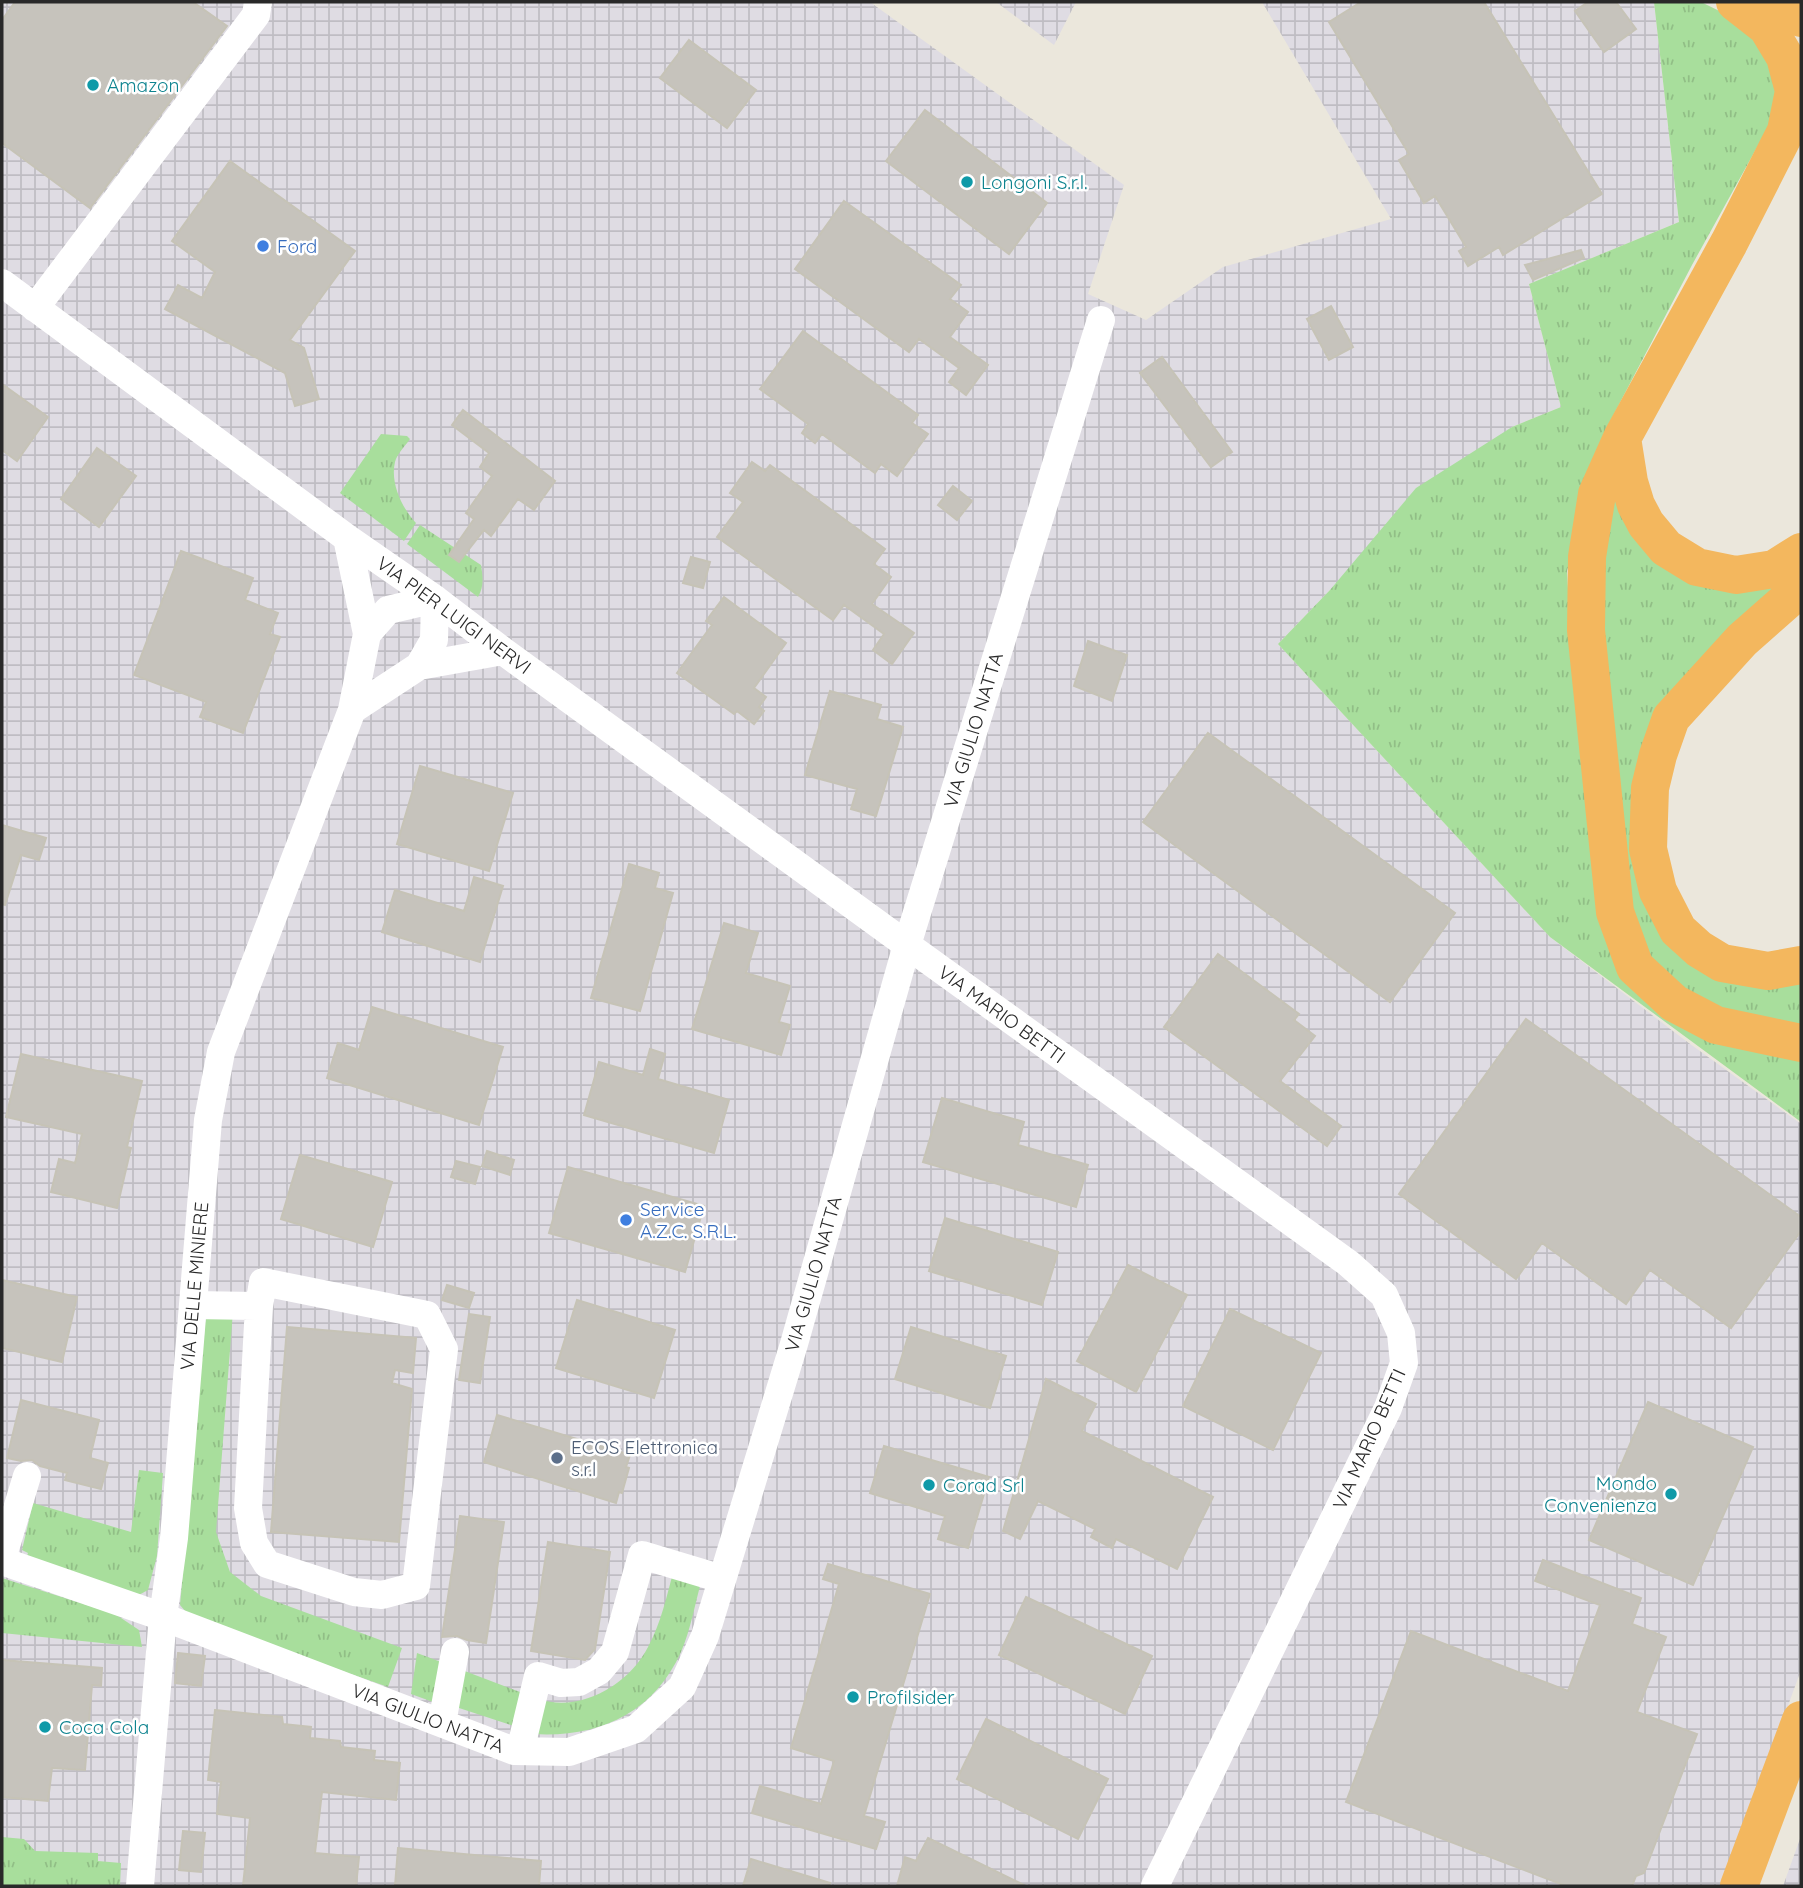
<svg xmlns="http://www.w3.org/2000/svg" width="1803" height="1888" font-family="Quicksand,sans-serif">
<defs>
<pattern id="industrial-grid" width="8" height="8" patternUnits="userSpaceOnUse" patternTransform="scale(1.75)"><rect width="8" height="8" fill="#dfdce3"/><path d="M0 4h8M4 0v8" fill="none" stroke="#bfbdc3"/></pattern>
<pattern id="grass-tufts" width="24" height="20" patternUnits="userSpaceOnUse" patternTransform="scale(1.75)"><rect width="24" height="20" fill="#a8de9c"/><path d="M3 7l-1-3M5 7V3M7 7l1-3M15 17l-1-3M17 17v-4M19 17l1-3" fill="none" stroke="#91be86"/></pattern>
</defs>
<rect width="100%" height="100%" fill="#ebe7dc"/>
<path fill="url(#industrial-grid)" d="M2,2H870L1124,185L1088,294L1146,320L1223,267L1391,219L1262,2H1654L1679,222L1529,284L1561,407L1512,427L1330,590L1278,644L1550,937L1686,1041L1801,1124V1670L1722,1886H2Z
M996,2H1076L1054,45Z
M1801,1836V1886H1783Z"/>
<path fill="url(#grass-tufts)" d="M1654,2H1701L1744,23L1764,48L1777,89L1771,122L1692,265L1603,435L1567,571L1572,659L1614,949L1801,1054V1122L1550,937L1278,644L1330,590L1416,488L1512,427L1561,407L1529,284L1679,222Z
M381,434L407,436L410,439C405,446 397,454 395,462C390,483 402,508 416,523L404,541L340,493Z
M1620,484L1649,550L1790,571L1647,743L1660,922L1801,978V1028L1691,1000L1663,980L1622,903L1597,540Z
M420,525L481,565C483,577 484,587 478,597L407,544Z
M233,1311L216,1532L230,1572L261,1596L402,1648L388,1687L191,1618L180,1605L206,1314Z
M139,1470L163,1473L157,1556L148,1590L137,1596L26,1559L28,1553L22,1550L33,1503L131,1532Z
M674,1569L702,1579C695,1603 691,1629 681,1652C653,1714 598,1738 533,1734L539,1699C580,1713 629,1685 648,1647C661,1623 667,1595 674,1569Z
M2,1578L115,1614L139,1630L142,1647L2,1633Z
M417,1653L441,1662L433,1702L411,1694Z
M462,1670L528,1695L517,1727L456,1707Z
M2,1837L24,1839L35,1851L98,1853V1861L121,1863L120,1886H2Z"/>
<path fill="#c6c3bc" stroke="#c6c3b6" stroke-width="2" d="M15,2H193L227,26L90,208L2,143V20Z
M1361,2H1484L1602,194L1503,255L1499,247L1468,266L1459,251L1466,247L1435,196L1424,203L1399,160L1409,154L1329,22Z
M1588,2H1616L1636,29L1604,52L1575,11Z
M689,40L756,90L727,128L660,78Z
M925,110L1047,203L1009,254L886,161Z
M230,161L355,251L290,340L304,348L319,399L295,406L285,373L165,309L178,285L202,298L215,272L172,241Z
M844,201L961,285L950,299L968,312L950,337L988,365L966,395L949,382L959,368L919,339L909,352L795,269Z
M1581,250L1584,258L1533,280L1525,265Z
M1331,306L1353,347L1329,360L1307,319Z
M803,331L918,415L912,423L928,434L897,476L881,464L875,473L822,434L815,443L802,433L808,424L760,389Z
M1162,357L1232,452L1211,467L1140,373Z
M2,384L48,417L17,461L2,450Z
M463,410L555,481L534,510L518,499L491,536L484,530L459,562L449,555L474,519L466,513L492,476L480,467L489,453L452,425Z
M97,448L136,476L99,527L61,499Z
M752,462L765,471L770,465L885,549L874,564L891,577L872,604L914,633L892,664L873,650L884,634L844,605L833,620L717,537L743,502L730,493Z
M953,486L972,501L957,520L938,505Z
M181,551L253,578L245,600L278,613L270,634L280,637L243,733L200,717L206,702L134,675Z
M691,557L710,562L703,588L683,583Z
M724,597L786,643L754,688L766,697L759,707L764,711L754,724L737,711L734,714L677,673L712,625L706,621Z
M1088,641L1127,655L1112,701L1074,686Z
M830,691L881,705L877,719L903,727L876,816L851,809L857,789L805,775Z
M1208,733L1455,913L1390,1002L1143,822Z
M420,766L513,793L489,871L397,844Z
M2,825L46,838L39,860L21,855L5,905L2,904Z
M629,864L659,873L655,888L673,893L640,1011L591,998Z
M474,877L503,886L480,962L382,932L395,890L464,911Z
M724,923L758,933L746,973L790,986L779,1022L790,1025L781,1055L692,1029Z
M1218,954L1299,1014L1294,1020L1315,1036L1280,1081L1341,1126L1327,1146L1164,1027Z
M372,1007L503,1047L479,1125L327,1078L338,1043L359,1050Z
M1526,1019L1801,1217V1231L1731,1328L1650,1270L1626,1304L1542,1243L1516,1279L1399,1194Z
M650,1049L665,1054L658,1079L729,1100L714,1153L584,1115L599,1062L643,1075Z
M21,1054L142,1081L127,1147L131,1148L117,1208L51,1192L59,1159L75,1163L82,1134L6,1117Z
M942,1098L1024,1122L1018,1145L1088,1165L1076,1207L923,1162Z
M487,1151L514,1160L510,1175L482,1166Z
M300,1155L392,1182L373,1247L281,1219Z
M456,1161L480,1167L475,1184L451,1177Z
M568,1167L704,1206L685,1272L549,1233Z
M945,1218L1058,1252L1042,1305L929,1271Z
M1128,1265L1187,1295L1136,1392L1077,1361Z
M2,1280L77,1297L62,1362L2,1348Z
M447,1285L474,1293L469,1308L442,1300Z
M577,1300L675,1330L654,1398L556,1368Z
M1230,1309L1321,1353L1273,1450L1183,1406Z
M469,1314L490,1317L480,1383L459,1380Z
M287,1327L416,1338L413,1373L395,1370L392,1383L412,1389L399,1542L271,1532Z
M911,1327L1006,1356L990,1408L895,1379Z
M1046,1379L1096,1404L1082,1431L1213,1497L1177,1569L1116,1539L1112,1548L1091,1537L1095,1529L1038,1501L1020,1539L1003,1531Z
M21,1400L99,1420L90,1458L108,1463L101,1489L65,1480L67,1473L40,1466L32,1460L21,1461L7,1458Z
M1648,1402L1753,1447L1693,1585L1589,1540Z
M497,1415L630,1455L626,1467L629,1468L622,1493L619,1492L616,1503L484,1462Z
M884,1446L989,1477L968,1548L938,1539L945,1516L870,1493Z
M460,1516L504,1522L486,1643L467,1640L457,1636L442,1637Z
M548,1542L610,1552L595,1649L585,1660L531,1651Z
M1543,1560L1641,1598L1632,1624L1666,1637L1637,1712L1697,1734L1644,1873L1636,1876L1632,1886H1566L1346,1802L1411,1631L1568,1691L1600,1605L1535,1581Z
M828,1564L930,1594L864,1816L885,1822L876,1849L752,1813L760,1786L821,1804L834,1761L791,1748L839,1584L823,1579Z
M1026,1597L1152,1656L1125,1714L999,1655Z
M178,1653L205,1656L201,1686L175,1683Z
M2,1660L102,1668L101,1686L92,1685L85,1770L52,1768L48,1801L2,1797Z
M215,1710L282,1717L283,1724L311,1727L310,1738L340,1741L341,1747L375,1751L374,1760L400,1763L396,1800L322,1792L315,1853L359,1857L356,1886H243L250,1818L217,1814L221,1782L208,1780Z
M986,1719L1108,1779L1078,1839L957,1779Z
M183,1831L205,1833L201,1872L179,1870Z
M928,1838L1026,1886H897L905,1857L916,1861Z
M398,1848L541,1861L539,1886H395Z
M751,1859L830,1883L829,1886H743Z"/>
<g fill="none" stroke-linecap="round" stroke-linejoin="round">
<path stroke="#fff" stroke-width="28" d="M2,283L347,538L435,599L503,651L907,945L1348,1263L1384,1295L1401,1333L1404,1363L1388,1408L1155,1886
M35,308L256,15L258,2
M367,634L388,610L435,599
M419,666L434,640L435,599
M352,710L419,666L503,651
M193,1305L259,1306L263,1282L427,1315L444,1349L416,1586L382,1595L354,1592L267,1564L254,1543L248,1508L259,1306
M2,1559L27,1476
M2,1561L163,1617L514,1751L569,1752L636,1729L682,1687L705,1636L794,1344L907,945L1101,320
M442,1723L455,1652
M520,1751L538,1676L561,1683L579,1682L599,1671L615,1652L642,1555L722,1579
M140,1886L163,1617L174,1538L208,1120L221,1052L352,710L367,634L347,538"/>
<path stroke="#f3b75e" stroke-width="38" d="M1735,2L1767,27L1785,57L1794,91L1786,131L1729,243L1622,438L1597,494L1587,557L1586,630L1615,912L1635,967L1674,1003L1716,1025L1801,1043
M1769,2L1801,18
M1622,438L1629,482L1636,505L1646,524L1666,548L1697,567L1736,575L1774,569L1801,552
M1801,588L1742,640L1671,718L1658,755L1650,788L1648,849L1658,891L1678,930L1699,949L1722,963L1768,971L1801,965
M1739,1886L1801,1720"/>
</g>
<g fill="#0f9aa8" stroke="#fff" stroke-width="2.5">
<circle cx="93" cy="85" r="7"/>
<circle cx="967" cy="182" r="7"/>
<circle cx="929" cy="1485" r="7"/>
<circle cx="1671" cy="1494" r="7"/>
<circle cx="853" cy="1697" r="7"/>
<circle cx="45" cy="1727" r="7"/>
</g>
<g fill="#3f7fe0" stroke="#fff" stroke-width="2.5">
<circle cx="263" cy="246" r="7"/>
<circle cx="626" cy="1220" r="7"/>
</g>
<circle fill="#5c6f8a" stroke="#fff" stroke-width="2.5" cx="557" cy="1458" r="7"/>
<g text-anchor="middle" stroke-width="5" stroke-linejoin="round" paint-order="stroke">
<g font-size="19" fill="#0d838f" stroke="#fff" text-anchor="start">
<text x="107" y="92">Amazon</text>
<text x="981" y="189">Longoni S.r.l.</text>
<text x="1657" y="1490" text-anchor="end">Mondo<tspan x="1657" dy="22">Convenienza</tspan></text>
<text x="943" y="1492">Corad Srl</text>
<text x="867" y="1704">Profilsider</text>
<text x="59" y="1734">Coca Cola</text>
</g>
<g font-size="19" fill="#366cbe" stroke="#fff" text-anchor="start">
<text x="277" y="253">Ford</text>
<text x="640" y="1216">Service<tspan x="640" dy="22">A.Z.C. S.R.L.</tspan></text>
</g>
<g font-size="19" fill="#292929" stroke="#fff">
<text transform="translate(454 615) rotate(36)" y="7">VIA PIER LUIGI NERVI</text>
<text transform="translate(973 730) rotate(-73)" y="7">VIA GIULIO NATTA</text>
<text transform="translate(1002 1014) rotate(36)" y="7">VIA MARIO BETTI</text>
<text transform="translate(813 1274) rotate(-74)" y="7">VIA GIULIO NATTA</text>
<text transform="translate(194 1286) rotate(-85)" y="7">VIA DELLE MINIERE</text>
<text transform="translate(1369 1439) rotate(-66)" y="7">VIA MARIO BETTI</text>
<text transform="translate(428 1718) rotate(21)" y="7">VIA GIULIO NATTA</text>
</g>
<g font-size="19" fill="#4e5e75" stroke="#fff" text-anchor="start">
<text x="571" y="1454">ECOS Elettronica<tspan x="571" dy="22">s.r.l</tspan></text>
</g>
</g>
<rect width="1803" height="1888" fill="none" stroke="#292929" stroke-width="7"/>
</svg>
